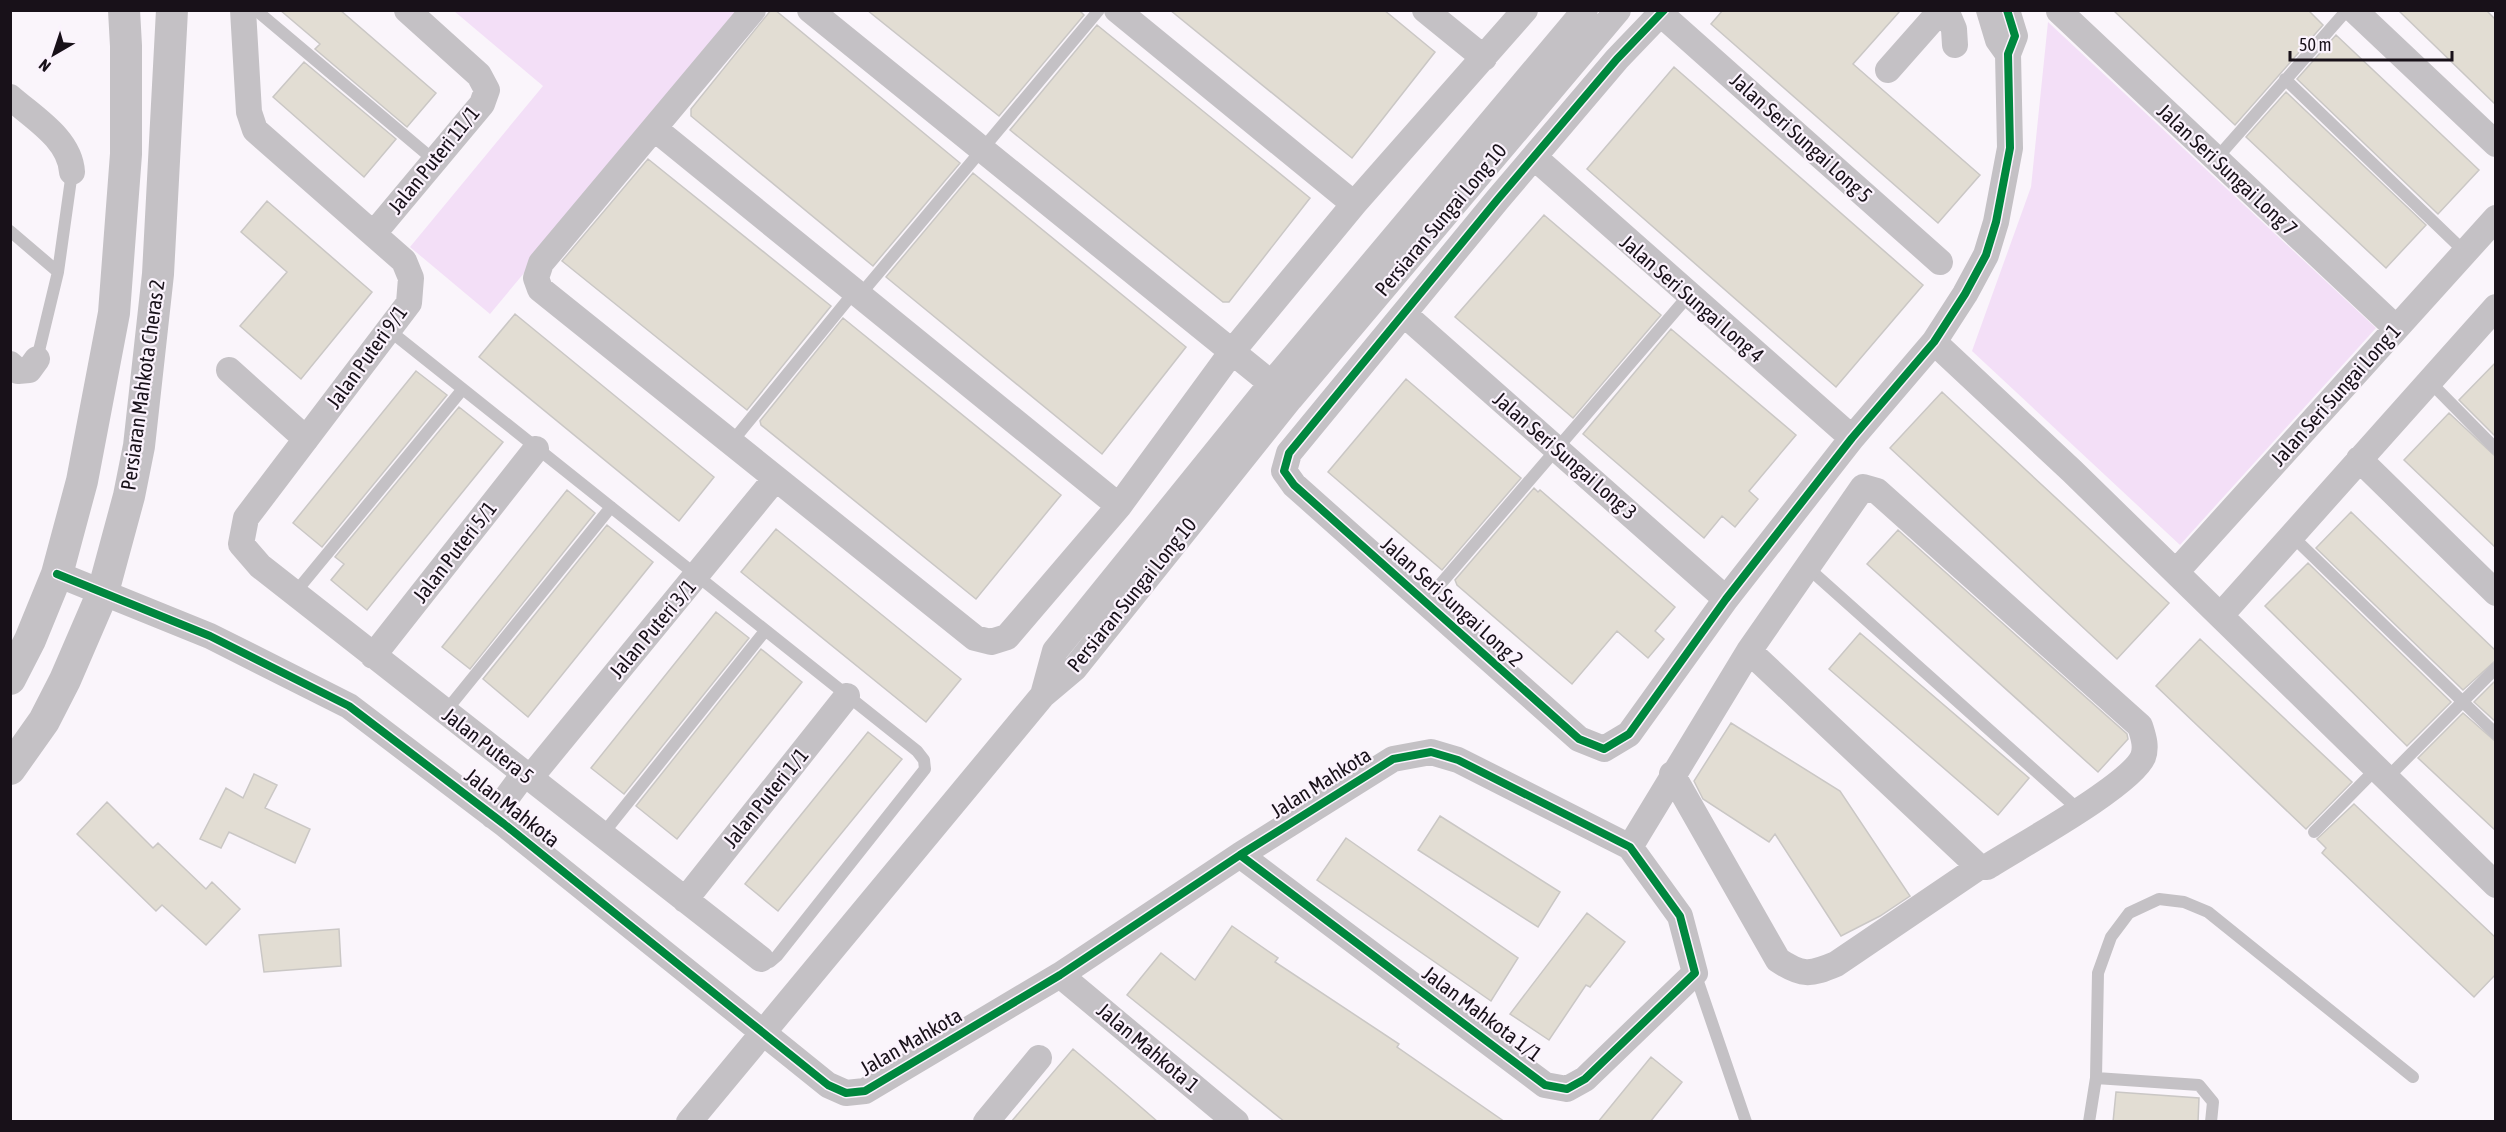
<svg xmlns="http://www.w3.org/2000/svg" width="2506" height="1132" font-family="'Asap Condensed',sans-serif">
<rect width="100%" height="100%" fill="#faf5fb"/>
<path fill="#f3dff7" d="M454,11H742L490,314L410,247L543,86Z
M2048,22L2376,328L2180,545L1972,351L2031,187Z"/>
<path fill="#e2ddd3" stroke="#cac7c5" stroke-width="1.5" d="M280,10H340L436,93L407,127L315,49L320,44Z
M771,10H775L960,163L873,266L691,116V109Z
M867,10H1079L1084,15L999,116Z
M1170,10H1384L1435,52L1352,158Z
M1723,10L1900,11L1853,64L1980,175L1938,223L1711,24Z
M2113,10H2308L2323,25L2235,125Z
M2398,10H2486L2496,20V105Z
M1097,25L1310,198L1229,302H1223L1010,130Z
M2336,35L2479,170L2438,214L2297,79Z
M304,62L396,139L364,177L273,97Z
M1674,67L1923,285L1836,387L1587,169Z
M2286,92L2426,225L2386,268L2246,137Z
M648,159L831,306L747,410L562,261Z
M973,173L1186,347L1102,454L886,277Z
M267,201L372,292L301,379L240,326L287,272L241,232Z
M1544,215L1661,315L1573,418L1455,317Z
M515,314L714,477L679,521L479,357Z
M843,318L1061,495L976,599L761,425L760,421Z
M1671,329L1796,435L1749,491L1758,499L1735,527L1722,516L1704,538L1583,434Z
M2496,362V437L2459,400Z
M416,371L447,395L322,547L293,523Z
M1406,379L1521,478L1442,570L1328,472Z
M1942,392L2169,603L2117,659L1890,448Z
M459,407L503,442L367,610L331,580L344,564L335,557Z
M2449,413L2496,457V548L2404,460Z
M1534,488L1538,492L1540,490L1675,607L1655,631L1664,639L1648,658L1617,631L1572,684L1457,585L1455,580Z
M567,490L595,513L470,669L442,647Z
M2351,512L2496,651V660L2463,690L2316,548Z
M607,525L653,562L528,717L483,679Z
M776,529L961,679L926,722L741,572Z
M1898,530L2127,734L2128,739L2098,772L1867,564Z
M2308,563L2451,702L2407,746L2265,606Z
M716,612L749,638L624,794L591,768Z
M1860,633L2029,778L1998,815L1829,669Z
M2200,639L2352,782L2306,829L2156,686Z
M761,649L802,682L677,839L636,806Z
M2496,680V722L2474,702Z
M2463,713L2496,742V831L2418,758Z
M1731,723L1840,791L1910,896L1880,916L1841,936L1775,834L1769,842L1703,799L1694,781Z
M868,732L902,759L778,911L745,884Z
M254,774L277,785L265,808L310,829L295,863L229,832L221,848L200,839L226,788L243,798Z
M107,802L153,848L158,843L206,889L212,882L240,909L206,945L162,905L156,911L77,834Z
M2354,804L2496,938V974L2474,997L2322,853L2326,848L2317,839Z
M1440,816L1560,892L1538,927L1418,850Z
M1346,838L1518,958L1491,1001L1317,880Z
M1587,913L1625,942L1590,987L1586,985L1549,1040L1510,1014Z
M1232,926L1278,958L1275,962L1399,1044L1397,1047L1505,1122H1285L1127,995L1161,953L1195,980Z
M339,929L341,966L264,972L259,935Z
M1073,1049L1127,1095L1158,1122H1011Z
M1651,1057L1682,1082L1650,1122H1598Z
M2116,1092L2199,1098L2198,1122H2113Z"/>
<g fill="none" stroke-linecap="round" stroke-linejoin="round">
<path stroke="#c4c1c5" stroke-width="12" d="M256,10L435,161
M2285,79L2465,252
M2216,159L2347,10
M10,231L58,272
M860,295L1099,10
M390,331L917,751L924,760L925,769L777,956L770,962L761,959
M37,359L58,272L72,172
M2429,381L2496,449
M731,443L855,291
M2291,535L2496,734
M1807,567L2079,810
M294,594L462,390
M1425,602L1689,295
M445,712L611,507
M2387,778L2496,668
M2314,832L2377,768
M602,835L765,631
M1695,973L1746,1122
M2096,1078L2098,973L2111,937L2129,913L2159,899L2184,902L2208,912L2413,1077
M2089,1122L2096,1078L2199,1085L2213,1102L2211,1122"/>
<path stroke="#c4c1c5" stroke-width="26" d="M243,10L249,112L255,130L404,261L411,278L409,303L246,518L241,544L260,566L761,959
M753,10L541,263L536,278L540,289L975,638L991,642L1007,637L1119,506L1231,353L1354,204L1525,10
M810,10L1283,393
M1117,10L1354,204
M1425,10L1484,58
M1664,10L1617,59L1498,199L1289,453L1284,471L1294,485L1579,739L1604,749L1629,734L1726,599L1852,438L1934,342L1965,294L1986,255L1996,222L2010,148L2008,54L2015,36L2007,10
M1946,10L1954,29L1955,45
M1989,10L1998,40L2008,54
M2354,10L2496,144
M2059,11L2396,328
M1661,14L1940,262
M1888,70L1941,10
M10,97C34,118 70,139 72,172
M655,129L1119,506
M1534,157L1852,438
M375,232L482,104L487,90L479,75L407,10
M1404,314L1726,599
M1934,342L2072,471L2496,885
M10,364L18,371L29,370L37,359
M229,370L306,439
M2359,459L2496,593
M2176,572L2496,218
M57,574L210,636L349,706L504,824L828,1085L846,1093L865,1091L1060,975L1240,855L1393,759L1431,752L1458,760L1630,847L1680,916L1695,973L1585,1079L1567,1089L1545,1085L1240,855
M2221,615L2496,307
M373,656L536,449
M1043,695L1055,651L1271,384L1585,10
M1672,774L1778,960C1802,976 1810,975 1836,964L1979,867
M530,778L775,479
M493,816L524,774
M1630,847L1749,651L1863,487L1877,491L2140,726C2143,736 2147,746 2143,757C2130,786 2018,847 1987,867H1979L1749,651
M685,900L847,696
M1060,975L1236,1122
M689,1122L1043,695L1075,668L1290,399L1618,10
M986,1122L1039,1058"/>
<path stroke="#c4c1c5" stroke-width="32" d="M10,679L30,640L57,574L82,481L114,313L126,154V46L124,10
M10,769L44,721L65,680L103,592L129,496L139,446L158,274L172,10"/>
<g stroke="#fbf3fd" stroke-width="11">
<path id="cycleway" d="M1664,10L1617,59L1498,199L1289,453L1284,471L1294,485L1579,739L1604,749L1629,734L1726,599L1852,438L1934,342L1965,294L1986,255L1996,222L2010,148L2008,54L2015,36L2007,10
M57,574L210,636L349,706L504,824L828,1085L846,1093L865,1091L1060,975L1240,855L1393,759L1431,752L1458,760L1630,847L1680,916L1695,973L1585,1079L1567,1089L1545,1085L1240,855"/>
</g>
<use href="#cycleway" stroke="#00873e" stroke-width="8"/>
</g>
<g text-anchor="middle" stroke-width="4.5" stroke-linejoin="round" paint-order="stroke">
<g font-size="21" fill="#181119" stroke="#fbf3fd">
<text transform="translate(1801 138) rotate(42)" y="7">Jalan Seri Sungai Long 5</text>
<text transform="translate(434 160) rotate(-51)" y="7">Jalan Puteri 11/1</text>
<text transform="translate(2227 170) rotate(43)" y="7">Jalan Seri Sungai Long 7</text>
<text transform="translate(1441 220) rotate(-50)" y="7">Persiaran Sungai Long 10</text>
<text transform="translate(1692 299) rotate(41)" y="7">Jalan Seri Sungai Long 4</text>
<text transform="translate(367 357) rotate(-54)" y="7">Jalan Puteri 9/1</text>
<text transform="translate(143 385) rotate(-82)" y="7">Persiaran Mahkota Cheras 2</text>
<text transform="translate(2336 395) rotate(-48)" y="7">Jalan Seri Sungai Long 1</text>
<text transform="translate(1565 456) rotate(41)" y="7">Jalan Seri Sungai Long 3</text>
<text transform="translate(455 552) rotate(-52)" y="7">Jalan Puteri 5/1</text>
<text transform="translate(1132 595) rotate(-51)" y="7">Persiaran Sungai Long 10</text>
<text transform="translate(1452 602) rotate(42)" y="7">Jalan Seri Sungai Long 2</text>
<text transform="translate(653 629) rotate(-50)" y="7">Jalan Puteri 3/1</text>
<text transform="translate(488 746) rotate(38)" y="7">Jalan Putera 5</text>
<text transform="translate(1321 783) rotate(-32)" y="7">Jalan Mahkota</text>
<text transform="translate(766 798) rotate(-51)" y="7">Jalan Puteri 1/1</text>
<text transform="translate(512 808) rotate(38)" y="7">Jalan Mahkota</text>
<text transform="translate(1482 1014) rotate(37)" y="7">Jalan Mahkota 1/1</text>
<text transform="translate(911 1042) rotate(-30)" y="7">Jalan Mahkota</text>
<text transform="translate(1148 1048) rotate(40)" y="7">Jalan Mahkota 1</text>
</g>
</g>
<rect width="2506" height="1132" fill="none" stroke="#181119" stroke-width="24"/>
<g transform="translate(54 54) rotate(219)" stroke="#fbf3fd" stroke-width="4.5" paint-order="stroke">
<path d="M0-4.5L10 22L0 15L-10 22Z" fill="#181119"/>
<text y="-9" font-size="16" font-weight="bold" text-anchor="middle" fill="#181119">N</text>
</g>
<path d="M2290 51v9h162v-9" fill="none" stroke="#181119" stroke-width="3"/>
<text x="2299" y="51" font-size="18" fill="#181119" stroke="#fbf3fd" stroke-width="4.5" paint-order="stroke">50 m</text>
</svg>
